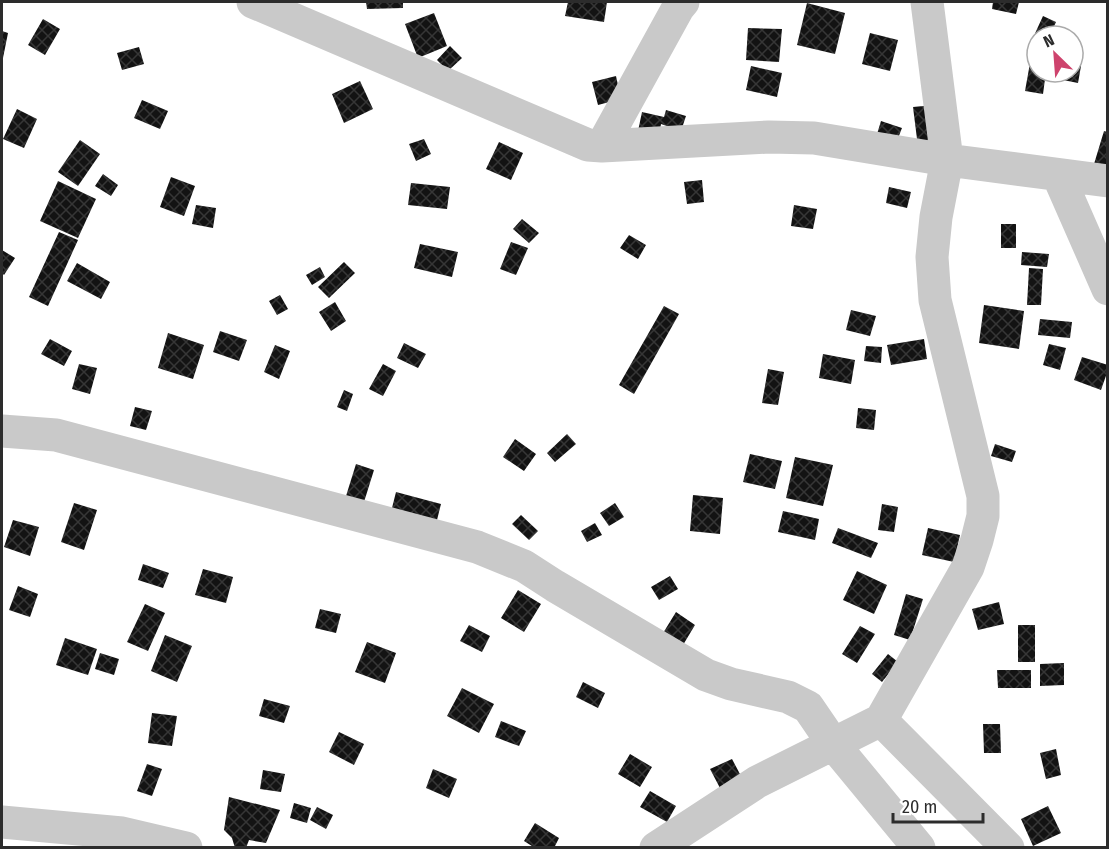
<svg xmlns="http://www.w3.org/2000/svg" width="1109" height="849" font-family="'Fira Sans Condensed',sans-serif">
<defs>
<pattern id="building-cross-hatch" width="8" height="8" patternUnits="userSpaceOnUse" patternTransform="scale(1.5)"><rect width="8" height="8" fill="#131313"/><path d="M0 0l8 8M0 8l8-8" fill="none" stroke="#363636"/></pattern>
</defs>
<rect width="100%" height="100%" fill="#fff"/>
<path fill="url(#building-cross-hatch)" d="M366,2H403V8L367,9Z
M568,2H607L604,22L565,16Z
M993,2H1019L1016,14L992,9Z
M807,3L845,13L835,54L797,45Z
M434,13L447,46L418,58L405,24Z
M1043,16L1056,22L1050,36H1037V42L1032,40Z
M43,19L60,29L45,55L28,45Z
M748,28L782,29L779,62L746,60Z
M2,31L8,33L3,58H2Z
M870,33L898,40L890,71L862,64Z
M450,46L462,58L448,71L437,60Z
M139,47L144,64L122,70L117,53Z
M1030,63L1037,64V72H1046L1043,94L1025,91Z
M1073,65L1081,66L1078,83L1058,79L1059,72H1073Z
M751,66L782,73L777,97L746,90Z
M616,76L621,99L598,105L592,82Z
M360,81L373,109L344,123L332,94Z
M142,100L168,111L160,129L134,118Z
M934,105L939,144L918,147L913,107Z
M17,109L37,119L24,148L3,139Z
M666,110L686,116L681,131L661,124L659,136L638,131L642,112L664,117Z
M881,121L902,128L897,141L877,134Z
M1104,131L1108,132V168L1094,164Z
M424,139L431,154L416,161L409,144Z
M80,140L100,154L78,186L58,172Z
M499,142L523,153L511,180L486,169Z
M103,174L118,185L111,196L95,186Z
M171,177L195,186L184,216L160,207Z
M702,180L704,202L687,204L684,182Z
M58,181L96,199L78,238L40,221Z
M411,183L450,187L447,209L408,205Z
M889,187L911,192L907,208L886,203Z
M196,205L216,208L213,228L192,224Z
M794,205L817,209L813,229L791,226Z
M522,219L539,233L529,243L513,229Z
M1001,224H1016V248H1001Z
M59,232L78,240L48,306L29,297Z
M629,235L646,245L638,259L620,248Z
M511,242L528,248L516,275L500,269Z
M420,244L458,252L452,277L414,268Z
M2,250L15,258L4,275L2,273Z
M1022,252L1049,254L1047,267L1021,265Z
M344,262L355,273L329,298L318,287Z
M77,263L110,282L101,299L67,281Z
M320,267L325,277L312,285L306,275Z
M1029,268L1043,269L1041,305H1027Z
M280,295L288,309L277,315L269,301Z
M335,302L346,321L331,331L319,312Z
M984,305L1024,311L1019,349L979,343Z
M664,306L679,314L634,394L619,385Z
M851,310L876,316L870,336L846,330Z
M1040,319L1072,322L1070,338L1038,335Z
M220,331L247,340L239,361L213,352Z
M168,333L204,345L193,379L158,368Z
M50,339L72,351L64,366L41,354Z
M924,339L927,359L891,365L887,345Z
M404,343L426,354L418,368L397,358Z
M1049,344L1066,348L1060,370L1043,365Z
M275,345L290,351L279,379L264,372Z
M866,346L882,347L881,363L864,361Z
M823,354L855,360L851,384L819,378Z
M1082,357L1108,365V370L1101,390L1074,380Z
M79,364L97,368L90,394L72,389Z
M383,364L396,371L383,396L369,389Z
M768,369L784,372L778,405L762,403Z
M344,390L353,394L347,411L337,407Z
M135,407L152,411L146,430L130,426Z
M858,408L876,410L874,430L856,428Z
M567,434L576,444L555,462L547,453Z
M515,439L536,454L524,471L503,457Z
M995,444L1016,451L1012,462L991,456Z
M750,454L782,461L775,489L743,482Z
M795,457L833,465L823,506L786,498Z
M356,464L374,470L364,502L346,496Z
M396,492L441,504L436,524L391,512Z
M693,495L723,498L720,534L690,531Z
M74,503L97,510L84,550L61,542Z
M615,503L624,517L609,526L600,513Z
M882,504L898,507L894,532L878,530Z
M783,511L819,519L815,540L778,532Z
M521,515L538,531L529,540L512,524Z
M13,520L39,527L30,556L4,547Z
M595,523L602,535L587,542L581,531Z
M838,528L878,543L871,558L832,543Z
M928,528L960,535L954,562L922,555Z
M143,564L169,573L163,588L138,580Z
M203,569L233,577L226,603L195,595Z
M857,571L887,585L874,614L843,600Z
M670,576L678,589L659,600L651,587Z
M18,586L38,594L30,617L9,610Z
M518,590L541,604L524,632L501,618Z
M906,594L923,599L910,640L894,635Z
M999,602L1004,624L978,630L972,609Z
M145,604L165,613L148,651L127,642Z
M320,609L341,614L336,633L315,628Z
M676,612L695,625L680,650L660,638Z
M469,625L490,636L482,652L460,641Z
M1018,625H1035V662H1018Z
M860,626L875,634L857,663L842,654Z
M165,635L192,646L177,682L151,671Z
M65,638L97,649L88,675L56,665Z
M367,642L396,653L385,683L355,672Z
M100,653L119,659L114,675L95,669Z
M888,654L898,662L882,682L872,674Z
M1064,663V685L1040,686V664Z
M997,670H1031V688H998Z
M583,682L605,693L598,708L576,697Z
M462,688L494,704L479,733L447,716Z
M264,699L290,706L284,723L259,716Z
M152,713L177,716L172,746L148,743Z
M501,721L526,731L519,746L495,737Z
M983,724H1000L1001,753H984Z
M339,732L364,744L354,765L329,752Z
M1056,749L1061,775L1046,779L1040,753Z
M630,754L652,767L640,787L618,774Z
M732,759L741,776L720,788L710,769Z
M147,764L162,769L152,796L137,791Z
M433,769L457,779L449,798L426,788Z
M263,770L285,774L281,792L260,789Z
M650,791L676,806L667,822L640,807Z
M229,797L280,810L266,843L249,840L246,848H235L232,838L224,830Z
M294,803L311,808L307,823L290,818Z
M1048,806L1061,833L1033,846L1021,819Z
M317,807L333,815L326,829L310,820Z
M535,823L559,838L554,848H535L524,841Z"/>
<g fill="none" stroke-linecap="round" stroke-linejoin="round">
<path stroke="#c9c9c9" stroke-width="33" d="M253,2L588,145L602,146L769,137L814,138L947,160L1108,181
M602,146L678,8L683,2
M1058,175L1108,289
M2,431L56,435L477,547L524,566L555,586L706,675L731,684L788,697L808,707L834,745L919,848
M881,720L1008,848
M2,822L122,833L186,848
M656,848L757,782L881,720L968,567L977,540L983,516V496L935,300L932,257L936,217L947,160L927,2"/>
</g>
<rect width="1109" height="849" fill="none" stroke="#2c2c2c" stroke-width="6"/>
<g transform="translate(1055 54) rotate(335)"><circle r="28" fill="#ffffff" stroke="#ababab" stroke-width="1.5"/>
<path d="M0-4.5L10 22L0 15L-10 22Z" fill="#ce436d"/>
<text y="-9" font-size="16" font-weight="bold" text-anchor="middle" fill="#2c2c2c">N</text>
</g>
<path d="M893 813v9h90v-9" fill="none" stroke="#2c2c2c" stroke-width="3"/>
<text x="902" y="813" font-size="18" fill="#2c2c2c" stroke="#ffffff" stroke-width="4.5" paint-order="stroke">20 m</text>
</svg>
